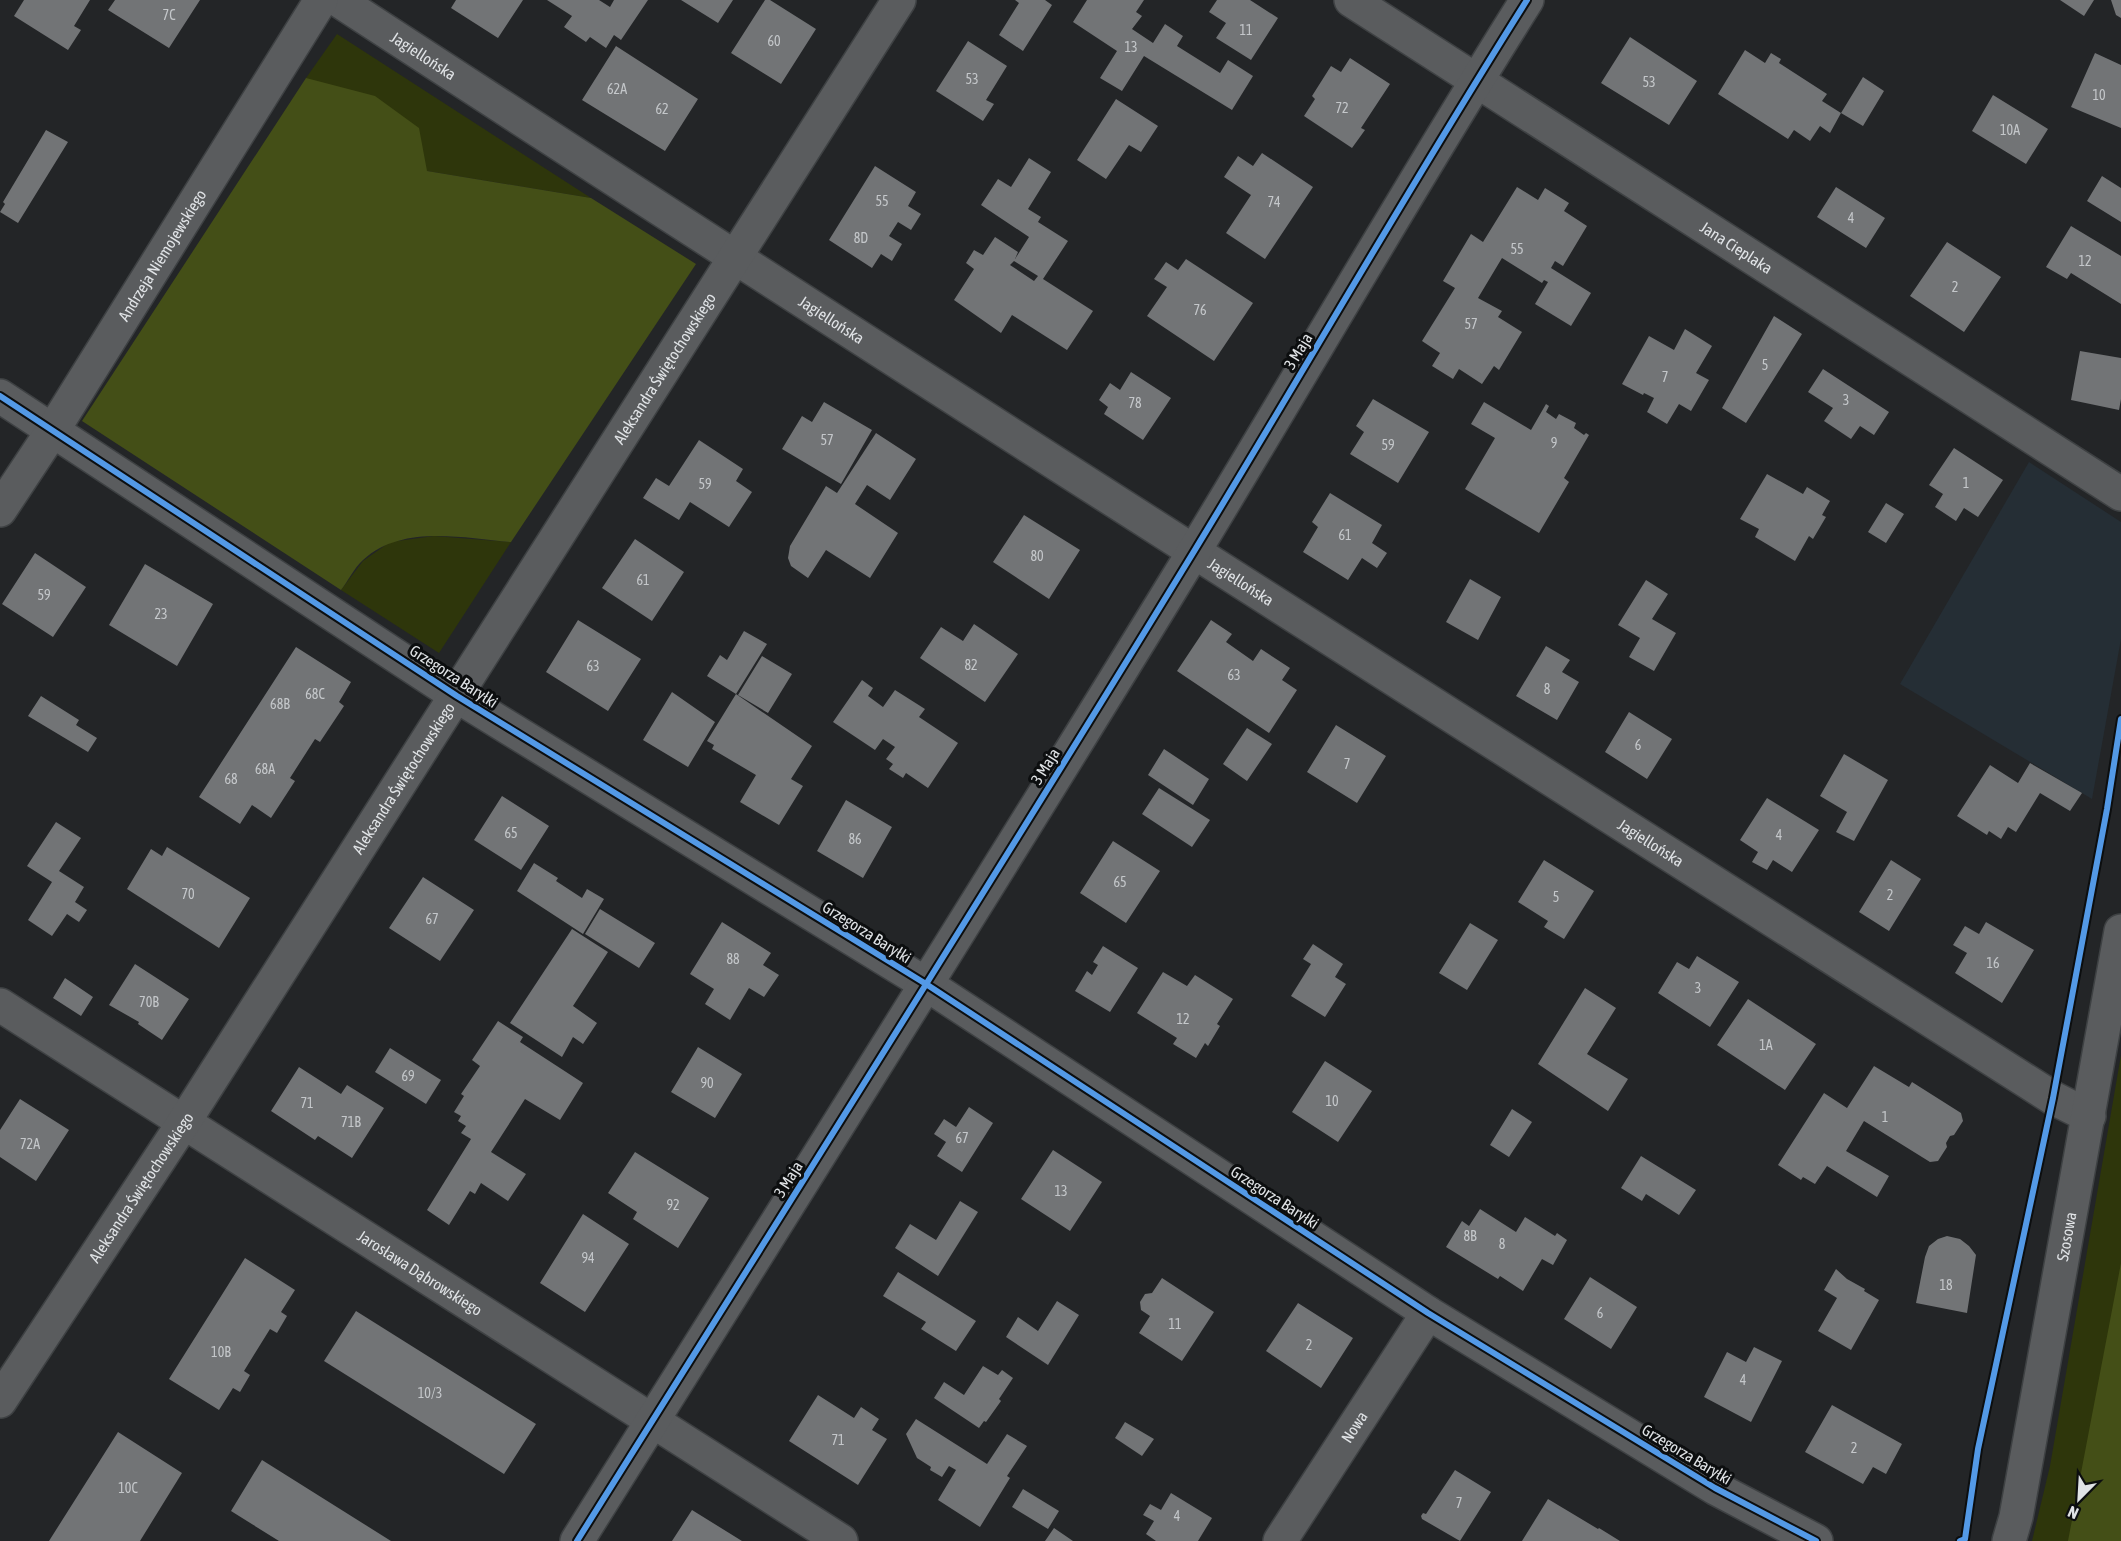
<svg xmlns="http://www.w3.org/2000/svg" width="2121" height="1541" font-family="'Asap Condensed',sans-serif">
<rect width="100%" height="100%" fill="#232527"/>
<path fill="#252e35" d="M2029,462L2121,522V639L2092,799L1900,684Z"/>
<path fill="#2e360b" d="M337,34L591,198L427,171L306,78Z
M434,536L511,542L439,653L341,590L363,561L390,542Z
M2121,1055V1541H2032L2050,1466Z"/>
<path fill="#444f17" d="M306,78L375,96L419,128L427,171L591,198L696,264L511,542C463,538 402,524 363,560C354,568 348,581 341,590L82,421Z
M2121,1263V1541H2068Z"/>
<path fill="#727476" fill-rule="evenodd" d="M24,0H90L74,26L81,30L68,50L14,16Z
M115,0H200L169,48L108,10Z
M456,0H523L498,38L451,8Z
M547,0H599L610,7L614,0H648L621,40L614,35L606,48L590,37L586,42L564,27L572,16Z
M681,0H733L718,23Z
M765,0H770L816,29L781,84L731,53Z
M1015,0H1045L1052,5L1023,51L999,35L1019,3Z
M1087,0H1144L1136,12L1142,16L1132,29L1153,43L1165,24L1183,36L1177,46L1220,73L1228,60L1253,76L1232,110L1144,56L1122,91L1100,78L1117,51L1073,22Z
M1217,0H1250L1278,18L1251,60L1216,38L1226,23L1209,12Z
M2060,0H2094L2084,16Z
M2111,0H2121V18L2116,15Z
M1630,37L1697,81L1669,125L1601,83Z
M968,41L1007,66L986,100L994,104L983,121L936,91Z
M616,46L698,99L665,151L582,100Z
M1745,50L1765,63L1771,53L1781,59L1779,63L1827,94L1822,101L1841,113L1863,77L1884,91L1863,126L1841,113L1830,133L1820,126L1810,141L1794,130L1788,139L1718,94Z
M2095,53L2121,65V128L2071,107Z
M1350,58L1390,84L1361,128L1365,130L1352,148L1304,116L1315,99L1312,96L1331,66L1341,72Z
M1993,95L2048,129L2026,164L1972,131Z
M1116,99L1158,126L1141,152L1129,145L1106,179L1077,160Z
M46,130L68,142L18,223L0,212L5,204L3,202Z
M1262,153L1313,187L1265,259L1226,233L1251,195L1224,177L1238,156L1253,166Z
M1029,158L1051,172L1028,209L1041,217L1038,222L1068,241L1043,279L1093,311L1067,350L1012,315L1001,333L954,300L974,269L966,263L974,250L983,255L995,237L1018,252L1015,259L1029,237L981,205L998,179L1011,187ZM1014,261L1038,276L1034,281L1010,265Z
M875,166L916,192L908,206L921,214L911,230L898,222L889,236L902,244L892,261L881,254L872,268L829,240Z
M2102,176L2121,188V222L2087,201Z
M1517,187L1538,200L1545,188L1569,203L1564,211L1587,226L1563,266L1555,261L1551,268L1591,293L1571,326L1535,304L1548,282L1544,280L1542,283L1502,258L1478,298L1502,311L1498,317L1522,332L1499,370L1494,366L1482,384L1459,369L1453,379L1432,366L1440,353L1422,341L1455,288L1443,281L1471,234L1483,242Z
M1836,187L1885,218L1866,248L1817,217Z
M2071,226L2121,256V304L2071,273L2067,279L2046,267Z
M1947,242L2001,277L1964,332L1910,296Z
M1186,259L1253,303L1214,361L1147,316L1167,287L1154,279L1166,262L1178,270Z
M1774,316L1802,334L1746,423L1722,408Z
M1685,329L1712,346L1696,373L1709,380L1691,411L1679,404L1667,424L1647,412L1654,398L1644,393L1643,395L1622,384L1649,336L1674,350Z
M2080,351L2121,358V399L2119,410L2071,400Z
M1823,369L1889,412L1874,435L1860,426L1851,439L1824,421L1833,408L1808,392Z
M1131,372L1171,398L1143,440L1104,414L1108,407L1099,400L1110,383L1120,390Z
M1373,399L1429,432L1398,483L1350,454L1364,432L1356,426Z
M824,402L872,430L841,484L782,449L802,416L812,422Z
M1484,402L1531,430L1546,404L1549,406L1546,412L1556,419L1559,414L1576,423L1574,428L1584,435L1586,433L1589,435L1564,478L1569,482L1539,533L1465,489L1495,438L1471,424Z
M876,433L916,459L890,500L867,485L855,504L898,533L870,578L826,550L808,578L791,566L788,558L790,546L826,486L837,493Z
M699,440L743,469L736,481L752,492L729,527L690,502L679,520L643,498L656,478L669,486Z
M1954,448L2003,480L1978,517L1964,508L1956,521L1935,507L1943,494L1929,485Z
M1767,474L1803,494L1807,487L1830,501L1822,515L1826,517L1813,539L1809,536L1795,561L1755,537L1759,529L1740,519Z
M1330,493L1382,525L1372,543L1387,553L1377,568L1362,558L1348,580L1303,552L1318,527L1312,522Z
M1886,503L1904,514L1886,543L1868,532Z
M1024,515L1080,550L1049,599L993,562Z
M635,539L684,572L652,621L602,588Z
M35,553L86,587L53,637L2,604Z
M145,564L213,604L177,666L109,625Z
M1470,579L1501,597L1478,640L1446,622Z
M1646,580L1668,594L1652,619L1676,633L1654,671L1629,657L1640,638L1618,625Z
M578,620L641,659L608,711L546,672Z
M1211,620L1232,634L1226,642L1253,661L1261,649L1290,668L1282,680L1297,690L1269,733L1177,671Z
M974,624L1018,654L985,702L920,658L941,627L963,641Z
M744,631L767,644L736,694L707,676L720,655L727,660Z
M1546,646L1570,660L1562,672L1579,682L1557,720L1516,696Z
M296,647L351,682L339,702L344,706L320,742L315,739L290,778L295,781L271,818L252,805L240,824L199,797Z
M762,656L792,674L768,713L738,695Z
M862,680L873,688L868,696L883,707L895,690L925,709L919,717L958,743L928,788L906,773L903,778L889,769L893,764L886,759L895,747L883,739L875,750L833,722Z
M672,692L715,722L688,767L643,740Z
M736,694L812,746L791,779L803,786L779,825L740,802L756,775L712,749L714,745L707,741Z
M41,696L79,720L76,725L97,738L88,752L28,716Z
M1629,712L1672,739L1647,779L1605,752Z
M1336,725L1386,756L1357,803L1307,772Z
M1247,728L1272,744L1247,781L1223,764Z
M1164,749L1209,779L1193,805L1148,775Z
M1844,754L1888,780L1854,841L1836,832L1847,812L1820,796Z
M2030,763L2082,793L2070,811L2040,793L2016,832L2008,827L2001,839L1989,831L1987,835L1957,816L1990,765L2018,783Z
M1159,788L1210,820L1192,847L1142,814Z
M502,796L549,826L521,870L474,840Z
M1767,798L1819,830L1792,872L1773,860L1767,870L1752,862L1758,852L1740,840Z
M846,800L892,827L863,878L817,851Z
M56,822L81,838L59,871L84,887L75,902L87,910L79,922L67,914L52,936L28,920L52,882L27,866Z
M1113,841L1160,871L1126,923L1080,893Z
M167,847L250,898L219,948L127,889L151,849L162,856Z
M1544,860L1594,891L1564,939L1544,927L1548,921L1518,902Z
M1891,860L1921,879L1889,931L1859,912Z
M534,863L558,878L556,881L582,898L587,889L604,899L583,934L517,891Z
M423,877L474,910L440,961L389,928Z
M600,909L655,943L639,968L585,934Z
M722,922L771,953L763,965L779,975L764,997L749,988L730,1020L705,1004L714,989L690,974Z
M1986,922L2034,950L2002,1003L1955,973L1967,953L1953,945L1965,926L1979,934Z
M1470,923L1498,940L1467,990L1439,973Z
M572,929L608,952L573,1006L597,1023L583,1044L573,1037L562,1057L510,1023Z
M1313,944L1343,964L1335,977L1346,984L1325,1017L1291,996L1311,964L1303,959Z
M1103,946L1138,968L1110,1012L1075,991L1087,971L1092,975L1098,965L1093,962Z
M1697,956L1739,982L1710,1027L1658,993L1677,962L1689,969Z
M135,964L189,999L162,1040L138,1024L139,1022L109,1005Z
M1163,972L1187,986L1195,975L1233,999L1217,1024L1220,1026L1208,1046L1205,1043L1196,1058L1173,1044L1177,1038L1137,1013Z
M65,978L93,997L81,1016L53,998Z
M1585,988L1616,1008L1587,1054L1628,1079L1608,1111L1538,1064Z
M1748,999L1816,1044L1785,1090L1717,1045Z
M498,1021L523,1037L520,1042L583,1083L560,1120L525,1099L491,1152L526,1174L508,1201L481,1183L475,1194L470,1191L449,1225L427,1210L471,1139L461,1133L466,1126L458,1121L461,1116L454,1112L464,1096L461,1094L480,1066L472,1060Z
M698,1047L742,1074L715,1118L671,1092Z
M390,1048L441,1080L426,1104L375,1072Z
M1325,1061L1372,1091L1338,1142L1292,1112Z
M1874,1066L1909,1087L1912,1082L1961,1113L1963,1121L1954,1135L1950,1136L1946,1143L1947,1147L1938,1161L1930,1162L1864,1121L1846,1151L1889,1176L1877,1197L1827,1166L1815,1184L1803,1177L1801,1180L1778,1165L1824,1093L1847,1108Z
M299,1067L341,1094L347,1085L384,1108L352,1158L318,1136L315,1140L271,1111Z
M20,1099L69,1130L36,1181L0,1157V1130Z
M969,1107L993,1123L962,1172L937,1156L946,1142L934,1134L944,1119L956,1127Z
M1512,1109L1532,1122L1509,1157L1490,1145Z
M1053,1150L1102,1182L1070,1231L1021,1199Z
M635,1152L709,1198L678,1248L633,1219L637,1212L608,1193Z
M1641,1156L1696,1190L1679,1215L1646,1194L1642,1201L1621,1188Z
M960,1201L978,1212L938,1276L895,1248L910,1224L936,1240Z
M1480,1209L1516,1232L1525,1217L1555,1236L1557,1233L1567,1240L1553,1265L1542,1259L1523,1291L1500,1276L1498,1279L1446,1247L1462,1221L1469,1226Z
M583,1214L629,1244L585,1312L540,1283Z
M1947,1236L1960,1239L1969,1246L1976,1255L1967,1313L1916,1303L1925,1257L1929,1246L1938,1239Z
M245,1258L295,1290L281,1312L287,1316L277,1333L270,1329L244,1371L250,1375L240,1392L233,1388L219,1410L169,1379Z
M1836,1269L1847,1279L1865,1289L1864,1291L1879,1300L1851,1350L1818,1331L1837,1298L1824,1290Z
M898,1272L976,1321L956,1351L921,1329L926,1322L883,1296Z
M1590,1277L1637,1307L1611,1349L1564,1319Z
M1162,1278L1214,1312L1182,1361L1139,1333L1150,1316L1141,1310L1140,1302L1145,1294L1152,1293Z
M1057,1301L1079,1315L1048,1365L1006,1337L1018,1317L1038,1331Z
M1298,1303L1353,1338L1321,1388L1266,1351Z
M356,1311L536,1424L504,1474L324,1361Z
M1754,1347L1782,1361L1751,1422L1704,1397L1727,1352L1746,1362Z
M983,1366L998,1375L1002,1370L1013,1378L999,1399L1001,1401L986,1422L984,1421L979,1428L934,1398L944,1382L964,1395Z
M818,1395L854,1418L861,1407L879,1419L872,1430L887,1439L858,1485L789,1441Z
M1832,1405L1902,1444L1886,1474L1873,1467L1863,1484L1805,1452Z
M916,1419L987,1464L1007,1434L1027,1446L1007,1476L1010,1478L980,1527L938,1500L956,1470L949,1466L942,1477L930,1470L931,1467L917,1458L906,1434Z
M1125,1422L1154,1439L1142,1456L1115,1438Z
M118,1432L182,1473L140,1541H49Z
M262,1460L391,1541H279L231,1511Z
M1455,1470L1491,1492L1460,1541L1422,1519L1421,1516L1423,1513L1426,1514Z
M1023,1489L1059,1511L1048,1529L1012,1507Z
M1171,1493L1212,1518L1198,1541H1156L1146,1534L1154,1521L1143,1515L1150,1504L1161,1510Z
M1548,1499L1598,1529L1599,1528L1620,1541H1522Z
M692,1510L742,1541H672Z
M1054,1528L1073,1541H1045Z"/>
<g fill="none" stroke-linecap="round" stroke-linejoin="round">
<g stroke="#3e4143" stroke-width="36">
<g id="minor">
<path id="s1" d="M338,0C907,371 1480,734 2053,1098L2089,1116"/>
<path id="s2" d="M1351,0L2121,494"/>
<path d="M0,396L457,696L926,984L1428,1313L1715,1488L1816,1541"/>
<path id="s3" d="M0,510L53,430L321,0"/>
<path id="s4" d="M0,1005L841,1541"/>
<path id="s5" d="M0,1401L184,1122L899,0"/>
<path d="M577,1541C783,1212 991,884 1193,553C1305,369 1412,182 1527,0"/>
<path id="s6" d="M1280,1541L1428,1313"/>
</g>
</g>
<g stroke="#3e4143" stroke-width="36">
<g id="tertiary">
<path id="s7" d="M2009,1541L2016,1517L2121,931"/>
</g>
</g>
<use href="#minor" stroke="#5a5c5e" stroke-width="33"/>
<use href="#tertiary" stroke="#5a5c5e" stroke-width="33"/>
<g stroke="#0c0e0f" stroke-width="10">
<path id="cycleway" d="M0,396L457,696L926,984L1428,1313L1715,1488L1816,1541
M577,1541C783,1212 991,884 1193,553C1305,369 1412,182 1527,0
M1960,1541L1965,1539L1978,1449L2053,1098L2107,809L2121,719"/>
</g>
<use href="#cycleway" stroke="#5399e6" stroke-width="6"/>
</g>
<g text-anchor="middle" stroke-width="6" stroke-linejoin="round" paint-order="stroke">
<g font-size="14" fill="#c4c7ca">
<text x="169" y="20">7C</text>
<text x="1246" y="35">11</text>
<text x="774" y="46">60</text>
<text x="1131" y="52">13</text>
<text x="972" y="84">53</text>
<text x="1649" y="87">53</text>
<text x="617" y="94">62A</text>
<text x="2099" y="100">10</text>
<text x="1342" y="113">72</text>
<text x="662" y="114">62</text>
<text x="2010" y="135">10A</text>
<text x="882" y="206">55</text>
<text x="1274" y="207">74</text>
<text x="1851" y="223">4</text>
<text x="861" y="243">8D</text>
<text x="1517" y="254">55</text>
<text x="2085" y="266">12</text>
<text x="1955" y="292">2</text>
<text x="1200" y="315">76</text>
<text x="1471" y="329">57</text>
<text x="1765" y="370">5</text>
<text x="1665" y="382">7</text>
<text x="1846" y="405">3</text>
<text x="1135" y="408">78</text>
<text x="827" y="445">57</text>
<text x="1554" y="448">9</text>
<text x="1388" y="450">59</text>
<text x="1966" y="488">1</text>
<text x="705" y="489">59</text>
<text x="1345" y="540">61</text>
<text x="1037" y="561">80</text>
<text x="643" y="585">61</text>
<text x="44" y="600">59</text>
<text x="161" y="619">23</text>
<text x="971" y="670">82</text>
<text x="593" y="671">63</text>
<text x="1234" y="680">63</text>
<text x="1547" y="694">8</text>
<text x="315" y="699">68C</text>
<text x="280" y="709">68B</text>
<text x="1638" y="750">6</text>
<text x="1347" y="769">7</text>
<text x="265" y="774">68A</text>
<text x="231" y="784">68</text>
<text x="511" y="838">65</text>
<text x="1779" y="840">4</text>
<text x="855" y="844">86</text>
<text x="1120" y="887">65</text>
<text x="188" y="899">70</text>
<text x="1890" y="900">2</text>
<text x="1556" y="902">5</text>
<text x="432" y="924">67</text>
<text x="733" y="964">88</text>
<text x="1993" y="968">16</text>
<text x="1698" y="993">3</text>
<text x="149" y="1007">70B</text>
<text x="1183" y="1024">12</text>
<text x="1766" y="1050">1A</text>
<text x="408" y="1081">69</text>
<text x="707" y="1088">90</text>
<text x="1332" y="1106">10</text>
<text x="307" y="1108">71</text>
<text x="1885" y="1122">1</text>
<text x="351" y="1127">71B</text>
<text x="962" y="1143">67</text>
<text x="30" y="1149">72A</text>
<text x="1061" y="1196">13</text>
<text x="673" y="1210">92</text>
<text x="1470" y="1241">8B</text>
<text x="1502" y="1249">8</text>
<text x="588" y="1263">94</text>
<text x="1946" y="1290">18</text>
<text x="1600" y="1318">6</text>
<text x="1175" y="1329">11</text>
<text x="1309" y="1350">2</text>
<text x="221" y="1357">10B</text>
<text x="1743" y="1385">4</text>
<text x="430" y="1398">10/3</text>
<text x="838" y="1445">71</text>
<text x="1854" y="1453">2</text>
<text x="128" y="1493">10C</text>
<text x="1459" y="1508">7</text>
<text x="1177" y="1521">4</text>
</g>
<g font-size="16" fill="#e0e3e6" stroke="#0c0e0f">
<text dy="6" stroke="none"><textPath href="#s1" startOffset="102">Jagiellońska</textPath></text>
<text dy="6" stroke="none"><textPath href="#s2" startOffset="458">Jana Cieplaka</textPath></text>
<text dy="6" stroke="none"><textPath href="#s3" startOffset="302">Andrzeja Niemojewskiego</textPath></text>
<text dy="6" stroke="none"><textPath href="#s1" startOffset="588">Jagiellońska</textPath></text>
<text transform="translate(1298 351) rotate(-59)" y="6">3 Maja</text>
<text dy="6" stroke="none"><textPath href="#s5" startOffset="1228">Aleksandra Świętochowskiego</textPath></text>
<text dy="6" stroke="none"><textPath href="#s1" startOffset="1074">Jagiellońska</textPath></text>
<text transform="translate(454 676) rotate(33)" y="6">Grzegorza Baryłki</text>
<text transform="translate(1045 766) rotate(-58)" y="6">3 Maja</text>
<text dy="6" stroke="none"><textPath href="#s5" startOffset="742">Aleksandra Świętochowskiego</textPath></text>
<text dy="6" stroke="none"><textPath href="#s1" startOffset="1560">Jagiellońska</textPath></text>
<text transform="translate(867 932) rotate(32)" y="6">Grzegorza Baryłki</text>
<text transform="translate(788 1179) rotate(-58)" y="6">3 Maja</text>
<text dy="6" stroke="none"><textPath href="#s5" startOffset="256">Aleksandra Świętochowskiego</textPath></text>
<text transform="translate(1275 1197) rotate(33)" y="6">Grzegorza Baryłki</text>
<text dy="6" stroke="none"><textPath href="#s7" startOffset="310">Szosowa</textPath></text>
<text dy="6" stroke="none"><textPath href="#s4" startOffset="498">Jarosława Dąbrowskiego</textPath></text>
<text dy="6" stroke="none"><textPath href="#s6" startOffset="136">Nowa</textPath></text>
<text transform="translate(1687 1454) rotate(31)" y="6">Grzegorza Baryłki</text>
</g>
</g>
<g transform="translate(2079 1499) rotate(204)" stroke="#0c0e0f" stroke-width="4.5" paint-order="stroke">
<path d="M0-4.5L10 22L0 15L-10 22Z" fill="#e0e3e6"/>
<text y="-9" font-size="16" font-weight="bold" text-anchor="middle" fill="#e0e3e6">N</text>
</g>
</svg>
